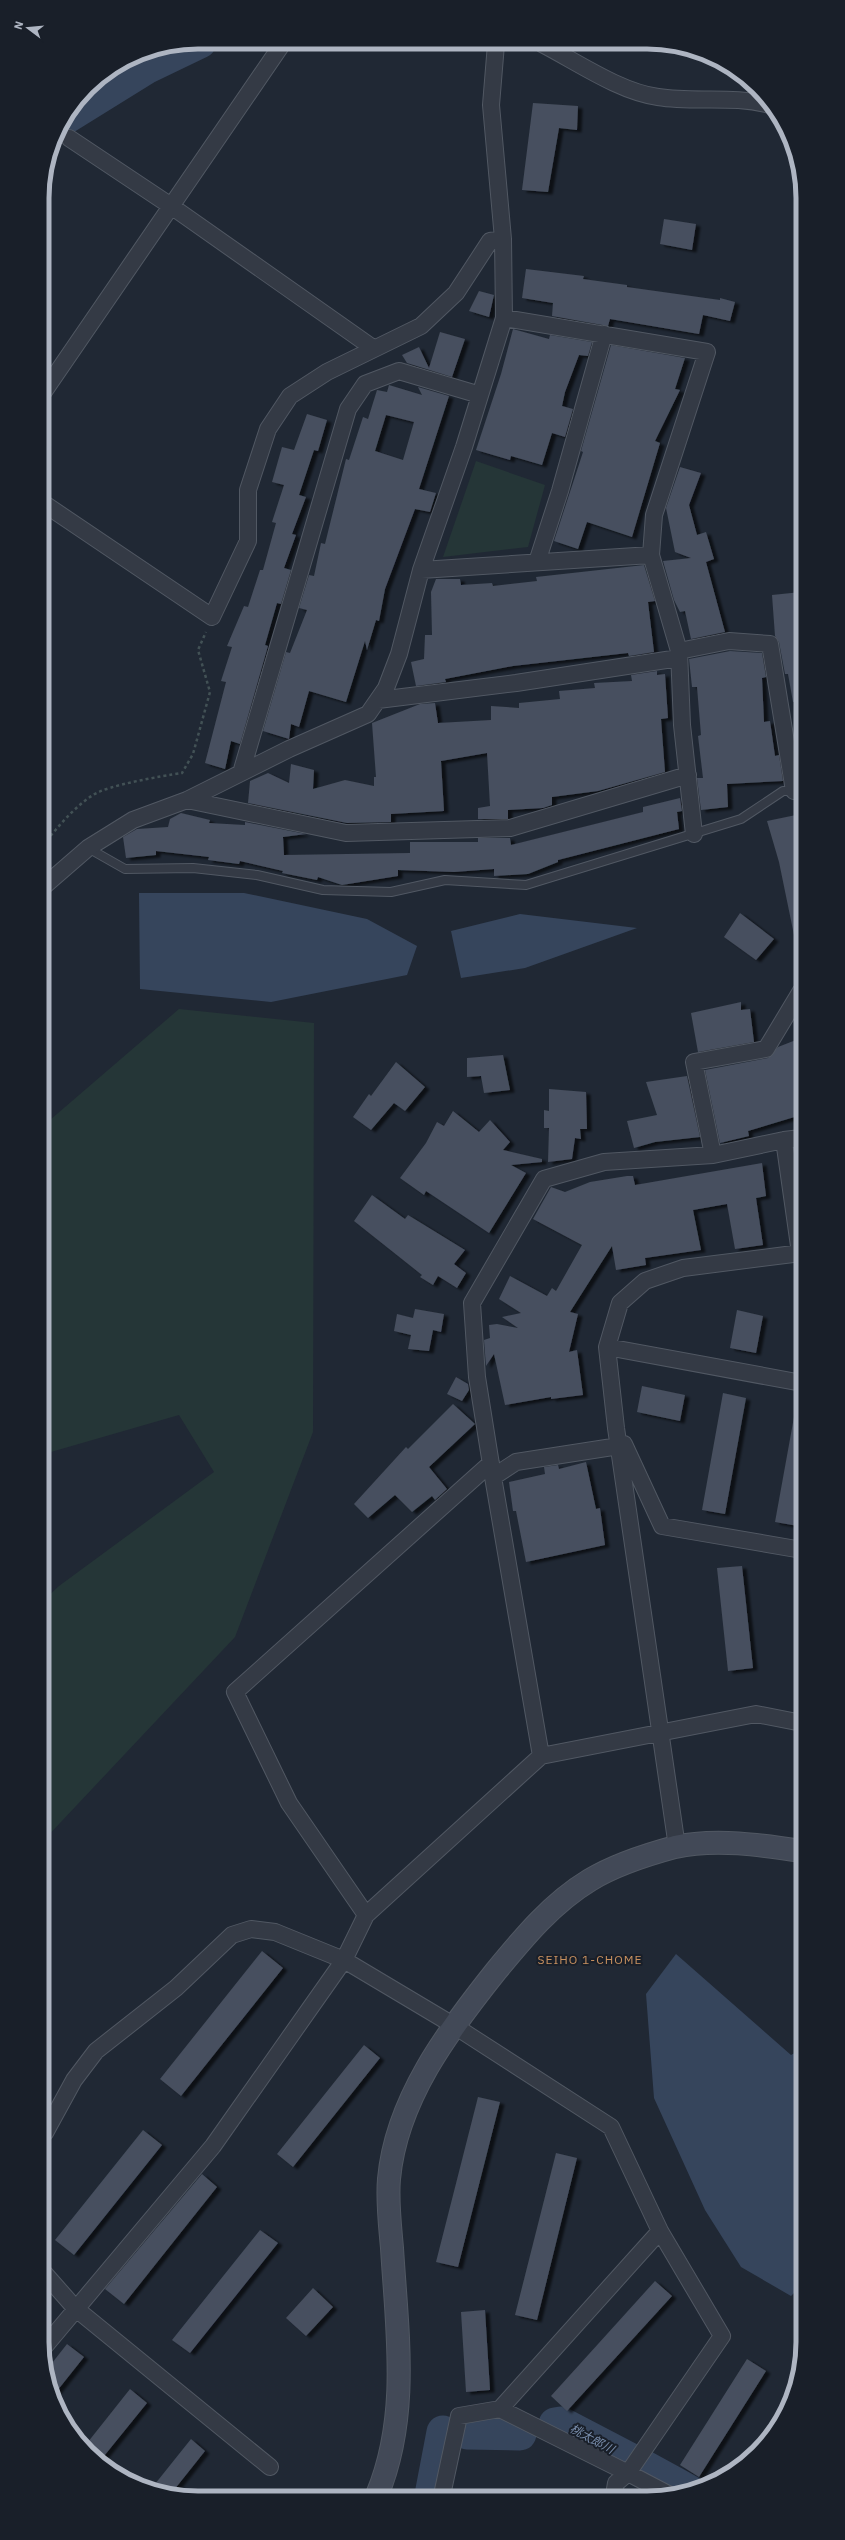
<svg xmlns="http://www.w3.org/2000/svg" width="845" height="2540" font-family="'IBM Plex Sans','Noto Sans JP',sans-serif">
<defs>
<filter id="shadow"><feDropShadow dx="4.5" dy="2.5" stdDeviation="1" flood-color="#0009"/></filter>
</defs>
<rect width="100%" height="100%" fill="#202834"/>
<path fill="#253637" d="M476,461L545,485L528,547L443,557Z
M179,1009L314,1023L313,1432L235,1637L44,1840V1600L59,1586L214,1472L179,1415L44,1454L43,1126Z
M803,2304V2328L796,2333L798,2308Z"/>
<path fill="#36455c" d="M139,893H244L367,919L417,946L407,975L271,1002L140,989Z
M520,914L637,928L525,968L461,978L451,931Z
M676,1954L791,2055L802,2049L803,2284L791,2296L741,2267L705,2210L654,2098L646,1994Z"/>
<g fill="none" stroke-linecap="round" stroke-linejoin="round">
<path stroke="#36455c" stroke-width="33" d="M67,117L146,68L200,42
M555,2424L561,2423L628,2458
M467,2433L520,2434
M645,2467L689,2491
M431,2495L443,2432"/>
</g>
<path fill="#474f5e" fill-rule="evenodd" filter="url(#shadow)" d="M533,103L578,106L577,130L559,128L548,192L522,190Z
M664,219L696,224L692,250L660,244Z
M526,269L584,276L583,279L627,285V287L720,300V298L735,302L730,321L703,315L699,334L610,319L608,326L552,316L553,303L522,298Z
M479,291L494,295L489,317L469,311Z
M513,329L549,339L550,335L592,342L588,356L579,355L565,392L562,406L573,409L565,437L552,433L542,465L511,456L510,460L476,450L501,374Z
M440,332L465,339L452,377L407,363L402,355L419,347L429,368Z
M611,345L685,358L675,389L680,390L655,441L660,443L632,537L587,522L578,549L554,541L583,452L581,451Z
M389,385L422,395L418,387L449,396L419,489L436,493L430,512L415,509L385,589L379,621L376,620L367,650L365,641L346,702L309,691L299,727L291,724L289,739L263,731L286,652L290,653L307,610L299,608L309,575L314,576L321,543L325,544L346,459L349,460L363,417L368,419L377,390L387,392ZM386,415L414,422L403,460L375,451Z
M307,414L327,420L318,451L314,450L299,495L306,497L292,534L296,535L284,568L291,570L281,604L277,603L265,645L268,646L240,744L231,741L225,769L205,763L226,682L221,681L232,647L227,646L244,606L248,607L260,570H263L276,523L272,522L284,485L272,482L282,447L294,450Z
M680,467L701,473L689,505L697,535L706,532L714,559L706,562L725,632L691,639L685,611L680,612L674,600L663,561L691,558L675,552L666,508Z
M644,565L655,601L648,602L654,652L629,656L628,653L513,666L445,679L446,682L416,686L411,662L424,659L425,635H432L431,592L436,579H460L461,585L492,583L493,586L537,581L536,577Z
M801,592V701L793,702L788,674H785L779,642L775,636L772,595Z
M730,651L762,653L766,677L762,678L764,722L770,721L775,756L779,755L783,781L727,784L728,807L701,810L697,778H703L698,736L701,735L697,687H692L689,659Z
M657,671V675L665,674L668,718L661,719L665,772L598,791L552,797V805L543,808L508,810V819H478V808L490,806L487,753L441,761L444,811L391,814V822L347,823L248,803L250,781L268,773L289,783L291,764L314,770L313,789L345,780L374,786V777H376L372,723L420,704L435,703L438,723L491,720V706L519,708V703L560,699L559,691L595,688L594,683L632,681L631,675Z
M680,798L682,811L677,812L679,829L558,860V862L528,874L494,876V869L454,872L398,870V876L342,885L318,877L317,880L282,873L283,871L240,861L239,864L208,860L209,857L156,851V855L126,858L123,837L137,829L168,827L170,819L181,813L210,820L209,823L245,825V822L306,834L283,837L284,855L410,853V842H478V838H510L511,845L643,812V807Z
M796,815L801,837V935H794L779,862L767,821Z
M740,913L774,939L756,960L724,937Z
M741,1002V1010L750,1009L754,1042L698,1052L691,1013Z
M801,1038V1115L748,1131L749,1136L720,1143L705,1070L768,1058L778,1047Z
M503,1055L510,1090L484,1093L481,1076L467,1077V1058Z
M396,1062L425,1087L405,1111L394,1103L371,1130L353,1117L369,1094L371,1096Z
M687,1076L700,1137L655,1142L634,1148L627,1121L657,1115L646,1082Z
M549,1089L586,1092L587,1129H580L581,1139L575,1138L572,1159L548,1162L549,1128H544V1110L549,1111Z
M453,1111L479,1132L490,1120L510,1142L503,1150L542,1159V1162L511,1165L526,1173L489,1233L426,1191L424,1195L400,1178L426,1143L437,1122L444,1126Z
M762,1163L766,1196L756,1198L763,1245L735,1249L727,1204L693,1210L701,1250L645,1258L646,1265L616,1270L612,1246L570,1312L578,1314L569,1352L577,1350L583,1395L551,1399V1397L505,1405L494,1354L486,1366L484,1340L490,1338L489,1325L497,1324L518,1328L502,1317L521,1313L499,1299L510,1276L547,1296L552,1288L556,1291L582,1245L533,1219L551,1187L565,1192L590,1182L627,1176H633L635,1185Z
M372,1195L405,1219L408,1215L465,1250L454,1264L466,1273L457,1288L438,1276L433,1285L420,1277L422,1275L354,1221Z
M415,1309L444,1314L441,1332L433,1330L429,1351L408,1349L411,1335L394,1331L397,1314L413,1318Z
M737,1310L763,1316L756,1353L730,1348Z
M456,1377L468,1384L469,1390L462,1401L447,1394Z
M642,1386L685,1395L680,1421L637,1412Z
M723,1393L746,1398L725,1514L702,1510Z
M453,1404L475,1424L429,1467L447,1489L435,1500L432,1496L412,1512L395,1495L368,1518L354,1504L406,1447L408,1449Z
M794,1417L802,1418V1507L798,1526L775,1522Z
M586,1462L596,1509L600,1508L605,1545L526,1562L516,1511H513L509,1482L545,1474L544,1467L558,1465L559,1469Z
M742,1566L753,1668L728,1671L717,1568Z
M262,1951L283,1968L181,2096L160,2079Z
M364,2045L380,2058L293,2167L277,2154Z
M478,2097L500,2102L458,2267L436,2262Z
M143,2130L162,2145L74,2255L55,2240Z
M556,2153L577,2158L537,2320L515,2315Z
M202,2174L217,2187L124,2304L105,2289Z
M260,2230L278,2243L190,2353L172,2340Z
M655,2281L672,2296L567,2411L551,2396Z
M313,2288L333,2307L306,2336L286,2318Z
M485,2310L490,2390L466,2392L461,2312Z
M67,2344L84,2357L53,2396L45,2372Z
M747,2359L766,2371L699,2477L680,2465Z
M130,2389L147,2403L100,2461L84,2447Z
M191,2439L205,2451L170,2495L151,2489Z"/>
<g fill="none" stroke-linecap="round" stroke-linejoin="round">
<g stroke="#515863" stroke-width="10">
<path id="lane" d="M58,130L69,138
M88,848L125,869L193,868L257,875L323,890L391,892L445,880L526,885L741,819L783,791H796"/>
</g>
<g stroke="#515863" stroke-width="18">
<path id="street" d="M542,44C577,62 620,92 658,97C695,103 733,95 770,105
M69,138L171,206L373,348
M504,318L707,352L654,515L651,555L679,651L682,725L694,834
M43,393L283,43
M43,503L212,617L248,541V490L268,429L290,396L327,372L421,326L456,293L490,241L503,239
M537,562L560,491L604,334
M421,570L651,555
M679,651L729,641L770,644L794,791
M378,700L516,683L679,658
M241,773L348,409L365,384L399,371L480,395
M187,800L346,833L510,828L688,775
M43,887L88,848L133,820L187,800L289,749L368,714L386,688L399,654L421,570L464,447L504,318L503,239L491,105L496,44
M784,1140L800,1253
M713,1155L694,1062L766,1049L801,991
M607,1347L802,1383
M624,1444L662,1526L802,1550
M493,1477L516,1462L619,1446
M541,1756L493,1477L477,1377L472,1303L544,1179L604,1162L713,1155L784,1140L801,1138
M677,1847L616,1428L607,1347L620,1303L645,1281L683,1268L801,1253
M366,1915L289,1803L235,1692L491,1463
M45,2133L74,2080L96,2051L176,1988L232,1935L251,1929L275,1932L344,1960L453,2025L611,2127L660,2231L722,2336L628,2473L500,2409L459,2416L442,2495
M45,2274L75,2308L270,2467
M45,2346L213,2146L344,1960L366,1915L541,1756L756,1714L802,1723
M500,2409L660,2231
M614,2495L616,2483L628,2473L670,2495"/>
</g>
<g stroke="#515863" stroke-width="24">
<path id="secondary" d="M377,2495C410,2416 397,2331 392,2248C390,2225 387,2201 389,2179C396,2100 448,2031 496,1971C524,1937 552,1903 590,1880C613,1866 649,1854 675,1847C715,1838 762,1845 802,1851"/>
</g>
<path stroke="#425155" stroke-width="2.5" stroke-dasharray="3 3" stroke-linecap="butt" d="M43,845C58,827 73,808 93,795C108,785 162,776 182,773L193,754L210,692L198,650L206,632"/>
<use href="#lane" stroke="#343a45" stroke-width="8"/>
<use href="#street" stroke="#343a45" stroke-width="16"/>
<use href="#secondary" stroke="#424957" stroke-width="22"/>
</g>
<g text-anchor="middle" stroke-width="4" stroke-linejoin="round" paint-order="stroke">
<g font-size="12" letter-spacing="1" fill="#ca9260" stroke="#191f29">
<text x="590" y="1964">SEIHO 1-CHOME</text>
</g>
<g font-size="12" font-style="italic" fill="#778ba9" stroke="#191f29">
<text transform="translate(592 2439) rotate(28)" y="4">桃太郎川</text>
</g>
</g>
<path d="M0 0H845V2540H0ZM198 49H647A149 149 0 0 1 796 198V2342A149 149 0 0 1 647 2491H198A149 149 0 0 1 49 2342V198A149 149 0 0 1 198 49Z" fill="#191f29" fill-rule="evenodd"/>
<path fill="none" stroke="#aeb5c2" stroke-width="5" d="M198 49H647A149 149 0 0 1 796 198V2342A149 149 0 0 1 647 2491H198A149 149 0 0 1 49 2342V198A149 149 0 0 1 198 49Z"/>
<g transform="translate(28 28) rotate(286)" stroke="#191f29" stroke-width="3" paint-order="stroke">
<path d="M0-3L7 15L0 10L-7 15Z" fill="#aeb5c2"/>
<text y="-6" font-size="11" font-weight="bold" text-anchor="middle" fill="#aeb5c2">N</text>
</g>
</svg>
